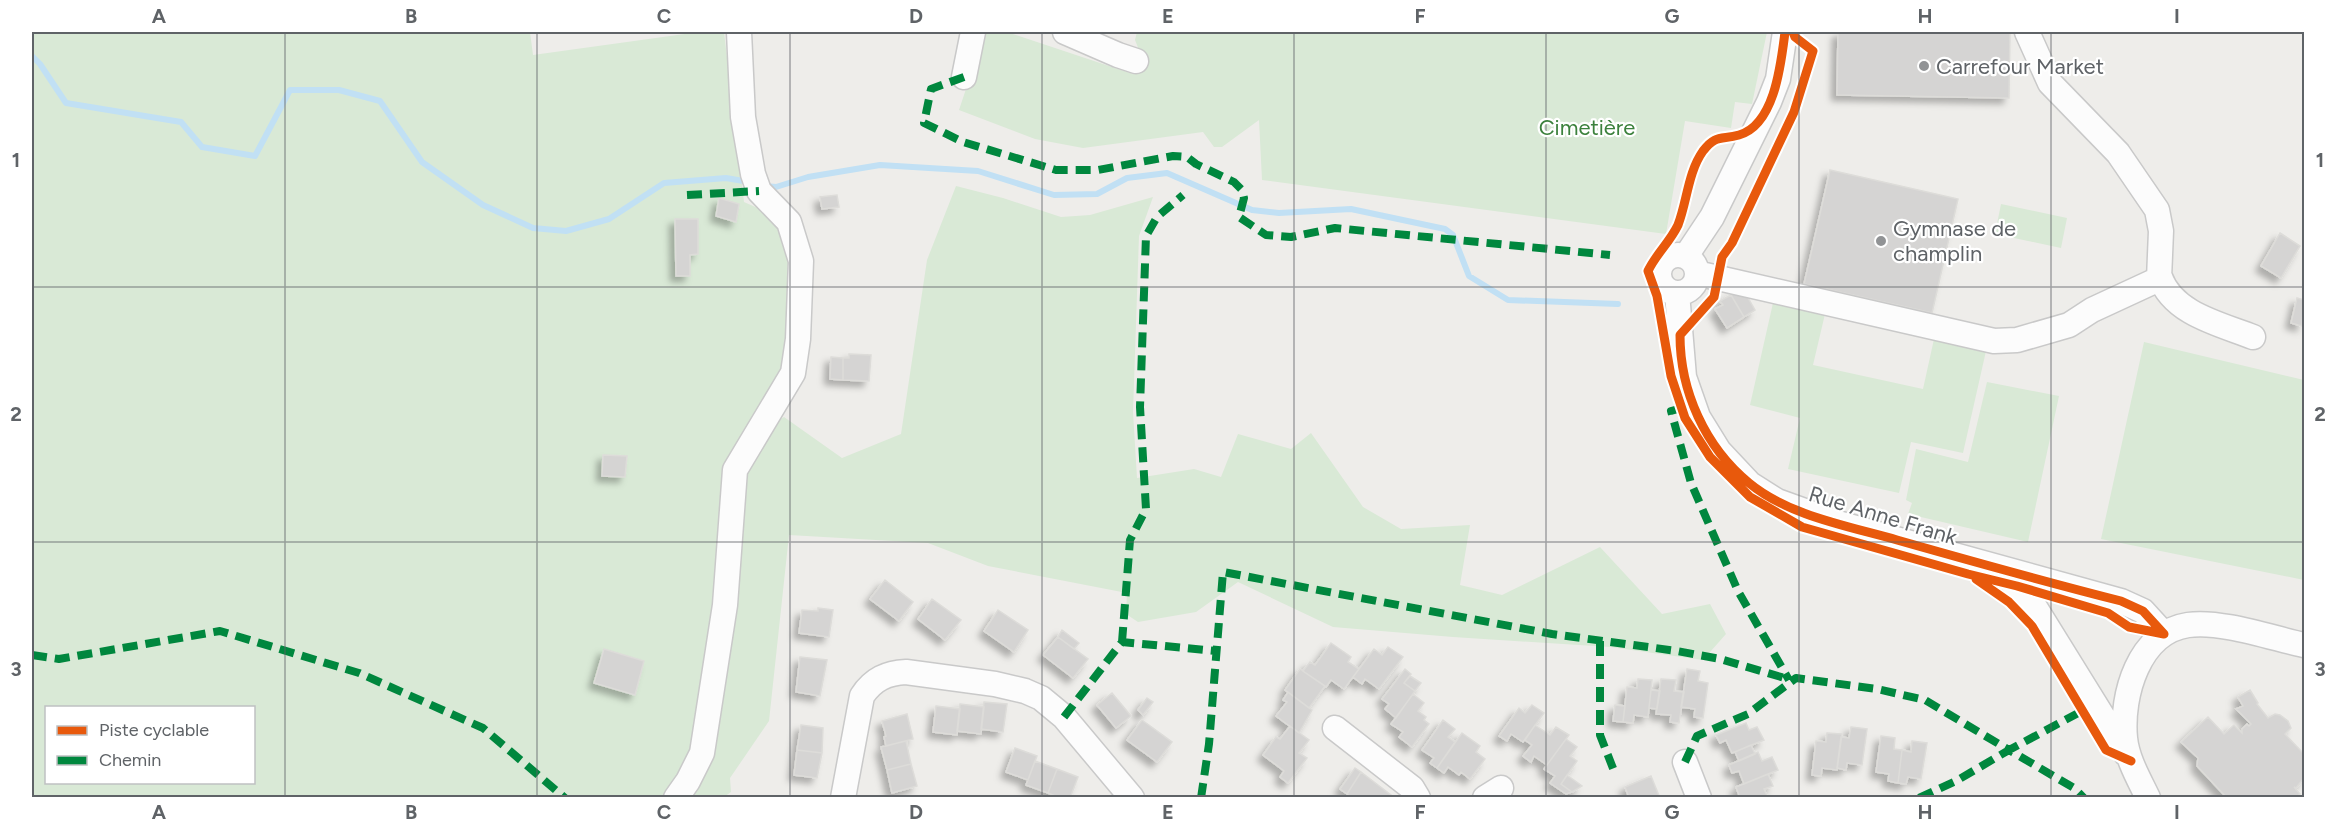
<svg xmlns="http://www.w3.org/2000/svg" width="2336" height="829" font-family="Figtree,sans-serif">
<defs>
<filter id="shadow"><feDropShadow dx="-5.5" dy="5.5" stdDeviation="3" flood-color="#0004"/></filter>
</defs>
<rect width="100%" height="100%" fill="#eeedea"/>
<path fill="#d9e9d6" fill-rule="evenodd" d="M32,32H530L533,55L699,32H724L744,202L774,215L788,239L792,335L779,383L736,447L784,417L842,458L901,434L927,260L956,186L1003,198L1061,217L1090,215L1153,197L1139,236L1133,412L1137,478L1194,469L1221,477L1238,434L1291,449L1311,433L1363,507L1401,529L1470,525L1460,585L1502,595L1600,547L1662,614L1710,604L1726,634L1703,660L1610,647L1453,637L1333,627L1238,582L1196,612L1138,622L1126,614L1127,593L988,566L928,543L789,535L769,721L730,778L731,792L724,797H32ZM46,708H254V782H46Z
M985,32H1007L1133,74L1139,50L1135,40L1137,32H1767L1752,104L1735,102L1731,128L1685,121L1666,234L1262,180L1259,120L1222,147H1214L1203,132L1083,148L1035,139L959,110Z
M2001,204L2067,218L2061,248L1995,234Z
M1773,303L1825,314L1813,365L1923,389L1934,339L1986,351L1963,453L1911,442L1899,493L1788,469L1800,418L1750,405Z
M2144,342L2304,380V580L2101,539Z
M1987,382L2059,396L2028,542L1908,514L1912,503L1906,500L1916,449L1968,462Z"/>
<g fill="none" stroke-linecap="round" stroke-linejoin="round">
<path stroke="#c1e0f4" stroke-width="6" d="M32,56L40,64L66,103L181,122L202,147L255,156L290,90H339L380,101L422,162L483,205L533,228L566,231L609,219L664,183L726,178L749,182
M765,186L776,187L808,177L880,165L978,171L1054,195L1097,194L1127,178L1167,173L1252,210L1279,213L1351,209L1445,229L1453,235L1469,276L1508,300L1618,304"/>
</g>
<path fill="#d5d4d3" stroke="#dddcd9" stroke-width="1.5" filter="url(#shadow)" d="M1838,32H2010L2009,98L1837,95Z
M1830,170L1958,199L1932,313L1804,284Z
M837,195L839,207L822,209L820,197Z
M719,198L739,204L736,222L716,216Z
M675,219H698V254L690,255V276H676Z
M2280,233L2300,246L2281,278L2261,266Z
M1743,289L1755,310L1744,317L1731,295Z
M1731,295L1744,317L1727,328L1715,309L1723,305L1720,301Z
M2297,298L2304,300L2302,326L2291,323Z
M849,354L871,355L869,381L843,380V358H849Z
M831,357L843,358V380L830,379Z
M603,455L627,456L625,477L602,476Z
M885,580L913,602L899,621L870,599Z
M932,599L961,620L945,640L918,619Z
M818,608L833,610L829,637L799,633L802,610L818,611Z
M998,610L1028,630L1014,652L984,631Z
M1062,630L1079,643L1074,649L1058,637Z
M1058,637L1088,659L1073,678L1043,655Z
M1331,643L1351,657L1348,662L1359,669L1344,689L1331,680L1326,687L1303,671L1310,662L1315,665Z
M1388,647L1403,657L1379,689L1365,679L1362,684L1353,677L1374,649L1382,655Z
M604,649L644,661L635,695L594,683Z
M800,657L827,660L820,696L796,692Z
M1300,669L1325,686L1309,708L1285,690Z
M1405,669L1411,674L1404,683L1415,691L1396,718L1385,709L1389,704L1382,699Z
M1687,669L1700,671L1698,681L1708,683L1703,718L1694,717L1695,709L1681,707Z
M1410,676L1421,683L1415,691L1404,683Z
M1638,679L1652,680L1648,717L1634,715L1633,723L1623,722L1627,687L1637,688Z
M1661,679L1676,680L1674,691L1684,692L1679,723L1670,722L1671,715L1656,714Z
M1651,690L1660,691L1657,709L1649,708Z
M2250,690L2258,703L2257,704L2268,718L2275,714L2280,715L2288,721L2291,728L2285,734L2304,754V778L2296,788L2294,787L2300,794L2296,798H2227L2197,766L2198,758L2181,742L2208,717L2224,734L2234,725L2242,733V729L2247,724L2249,726L2251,724L2236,709L2243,706L2238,697Z
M1288,692L1312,710L1299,733L1276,716L1287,702L1283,700Z
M1112,693L1131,716L1116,728L1097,705Z
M1413,694L1424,703L1418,711L1426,717L1424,720L1429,724L1412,747L1399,737L1403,732L1391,724Z
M1147,698L1153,702L1143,715L1138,710Z
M984,702L1007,704L1003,732L981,729Z
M960,704L984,707L981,734L957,731Z
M1532,705L1544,713L1523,742L1511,734L1507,741L1499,736L1519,708L1525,713Z
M1615,705L1625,706L1623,722L1613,721Z
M936,706L960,709L957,735L933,732Z
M907,714L913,739L886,746L884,737L886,736L882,721Z
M1142,720L1172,742L1157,762L1127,740Z
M1443,720L1455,729L1448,737L1455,742L1437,768L1430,763L1434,758L1422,750Z
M1746,723L1749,730L1757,727L1764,740L1732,753L1726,740L1720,743L1716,735Z
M801,725L823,728L822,753L797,750Z
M1535,725L1550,735L1556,727L1569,735L1547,765L1534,756L1531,762L1523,756L1532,745L1525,740Z
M1290,726L1309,740L1299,753L1307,758L1288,783L1280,777L1284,771L1263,755L1276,737L1280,739Z
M1851,727L1867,729L1862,765L1847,763L1846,770L1837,768L1841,737L1849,738Z
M1462,733L1480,746L1476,752L1485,759L1470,779L1461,772L1459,775L1448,767L1444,773L1437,768Z
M1827,733L1842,734L1837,770L1822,768L1821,776L1812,775L1816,741L1826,742Z
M1881,736L1895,738L1894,749L1902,750L1898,783L1888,781L1889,774L1876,772Z
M1566,739L1577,747L1570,756L1577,761L1561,784L1572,792L1566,794L1550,783L1555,776L1544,769Z
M906,741L911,764L887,770L881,747Z
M1912,741L1927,743L1921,779L1908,777L1906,784L1898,783L1902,750L1911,752Z
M1751,745L1755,754L1739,761L1735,752Z
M1015,748L1037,756L1028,780L1006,772Z
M797,750L822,753L817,778L794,775Z
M1758,752L1762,761L1772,757L1778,770L1744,784L1739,771L1732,773L1729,765Z
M1035,761L1057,769L1048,793L1026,785Z
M911,764L917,786L892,793L887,770Z
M1355,768L1361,772L1347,794L1340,789Z
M1057,769L1078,777L1070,798H1060L1048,793Z
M1361,772L1395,798H1352L1347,794Z
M1768,774L1773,786L1764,789L1768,798H1740L1736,787Z
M1567,775L1582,786L1572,792L1561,784Z
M1651,776L1660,798H1629L1625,787Z"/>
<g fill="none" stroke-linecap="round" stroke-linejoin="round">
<g stroke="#c9c9c9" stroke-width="27">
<path id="minor" d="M1065,32L1118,55L1136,61
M964,77L973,32
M1659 274a19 19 0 1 1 38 0a19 19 0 1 1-38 0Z
M1686,256L1712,217L1769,102L1778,79L1785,32
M1697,275H1705L1994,341L2017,340L2069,325L2092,310L2159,279L2161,231L2157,210L2118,153L2050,83L2027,32
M2160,277C2173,314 2220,324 2253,337
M1677,293L1684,377L1698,417L1719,451L1750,484L1777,501L1838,523L2121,601L2143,611L2164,634
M2001,571L2033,604L2126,754
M1335,728L1412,788L1418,798
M1685,762L1699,798
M676,798L688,781L702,753L725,605L735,470L793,373L798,339L801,261L789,222L759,191L753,174L743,117L739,32
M843,798L862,696C873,679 887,673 906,672L995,684L1025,691L1041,698L1064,717L1132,798
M1485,798L1501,788
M2148,798C2139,779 2127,759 2125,738C2121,695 2139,632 2188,625C2220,620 2272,638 2304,645"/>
</g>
<use href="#minor" stroke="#fcfcfc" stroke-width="24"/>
<path stroke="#00873e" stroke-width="8" stroke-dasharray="15 8" stroke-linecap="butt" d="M964,77L931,89L924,123L963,142L1056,170H1098L1173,156L1187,157L1196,164L1234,182L1242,190L1244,198L1239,217L1266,235L1291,237L1335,228L1610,255
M687,195L759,191
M1682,408L1671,411L1691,483L1738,591L1789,680
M1600,641V735L1616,776
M1122,642L1130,540L1146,509L1140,407L1146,236L1157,217L1183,195
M32,655L59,659L220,631L359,673L483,728L565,798
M1064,717L1122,642L1217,651
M1685,762L1697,736L1748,714L1796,678L1877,689L1925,700L2009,750L2082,711
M1201,798L1209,744L1223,572L1552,634L1677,651L1720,659L1788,679
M1919,798L1956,781L2009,750L2074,788L2084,798"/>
<g stroke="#fff" stroke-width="13">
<path id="cycleway" d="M1785,32C1781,63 1775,125 1739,135C1721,140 1716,134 1703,151C1688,172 1687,202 1678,225C1670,242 1656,254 1648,271L1657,296L1671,376L1685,418L1710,457L1750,497L1802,527L1968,574L2017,586L2108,613L2129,627L2164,634
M1793,32L1795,37L1813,51L1794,112L1732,243L1722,257L1714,297L1680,335C1680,391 1705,447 1749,483C1789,516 1848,526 1897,540C1971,561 2046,582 2121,601L2143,611L2164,634
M1976,579L2009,602L2032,626L2106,750L2131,761"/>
</g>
<use href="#cycleway" stroke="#e8590c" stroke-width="9"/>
</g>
<path fill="none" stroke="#5f6367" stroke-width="1.5" stroke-opacity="0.55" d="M285,32V798M537,32V798M790,32V798M1042,32V798M1294,32V798M1546,32V798M1799,32V798M2051,32V798M32,287H2304M32,542H2304"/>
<g fill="#919395" stroke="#fff" stroke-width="2">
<circle cx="1924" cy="66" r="6"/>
<circle cx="1881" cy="241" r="6"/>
</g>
<g text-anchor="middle" stroke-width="4.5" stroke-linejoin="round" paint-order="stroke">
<g font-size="22" fill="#5f6367" stroke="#fff" text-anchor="start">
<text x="1936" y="74">Carrefour Market</text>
<text x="1893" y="236">Gymnase de<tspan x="1893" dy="25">champlin</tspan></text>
</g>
<g font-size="22" fill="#3b813c" stroke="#fff">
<text x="1587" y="135">Cimetière</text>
</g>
<g font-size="22" fill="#5f6367" stroke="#fff">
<text transform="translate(1883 515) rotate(17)" y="8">Rue Anne Frank</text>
</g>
</g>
<rect width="2336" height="829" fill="none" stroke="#ffffff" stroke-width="66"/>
<rect x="45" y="706" width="210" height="78" fill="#ffffff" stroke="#bfc1c2" stroke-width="1.5"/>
<rect x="57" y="726" width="30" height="9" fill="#e8590c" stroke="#bfc1c2" stroke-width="1.5"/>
<text x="99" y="736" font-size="18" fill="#5f6367">Piste cyclable</text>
<rect x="57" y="756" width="30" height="9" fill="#00873e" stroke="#bfc1c2" stroke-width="1.5"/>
<text x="99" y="766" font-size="18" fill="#5f6367">Chemin</text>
<rect x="33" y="33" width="2270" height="763" fill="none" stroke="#5f6367" stroke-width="2"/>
<g font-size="20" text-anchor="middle" font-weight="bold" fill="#5f6367">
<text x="159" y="23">A</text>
<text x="411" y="23">B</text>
<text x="664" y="23">C</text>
<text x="916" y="23">D</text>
<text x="1168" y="23">E</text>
<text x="1420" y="23">F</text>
<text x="1672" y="23">G</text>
<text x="1925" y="23">H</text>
<text x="2177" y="23">I</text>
<text x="16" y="167">1</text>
<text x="2320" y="167">1</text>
<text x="16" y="421">2</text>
<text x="2320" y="421">2</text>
<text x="16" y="676">3</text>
<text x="2320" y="676">3</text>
<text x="159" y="819">A</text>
<text x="411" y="819">B</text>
<text x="664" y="819">C</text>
<text x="916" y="819">D</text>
<text x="1168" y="819">E</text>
<text x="1420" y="819">F</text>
<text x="1672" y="819">G</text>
<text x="1925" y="819">H</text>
<text x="2177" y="819">I</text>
</g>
</svg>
